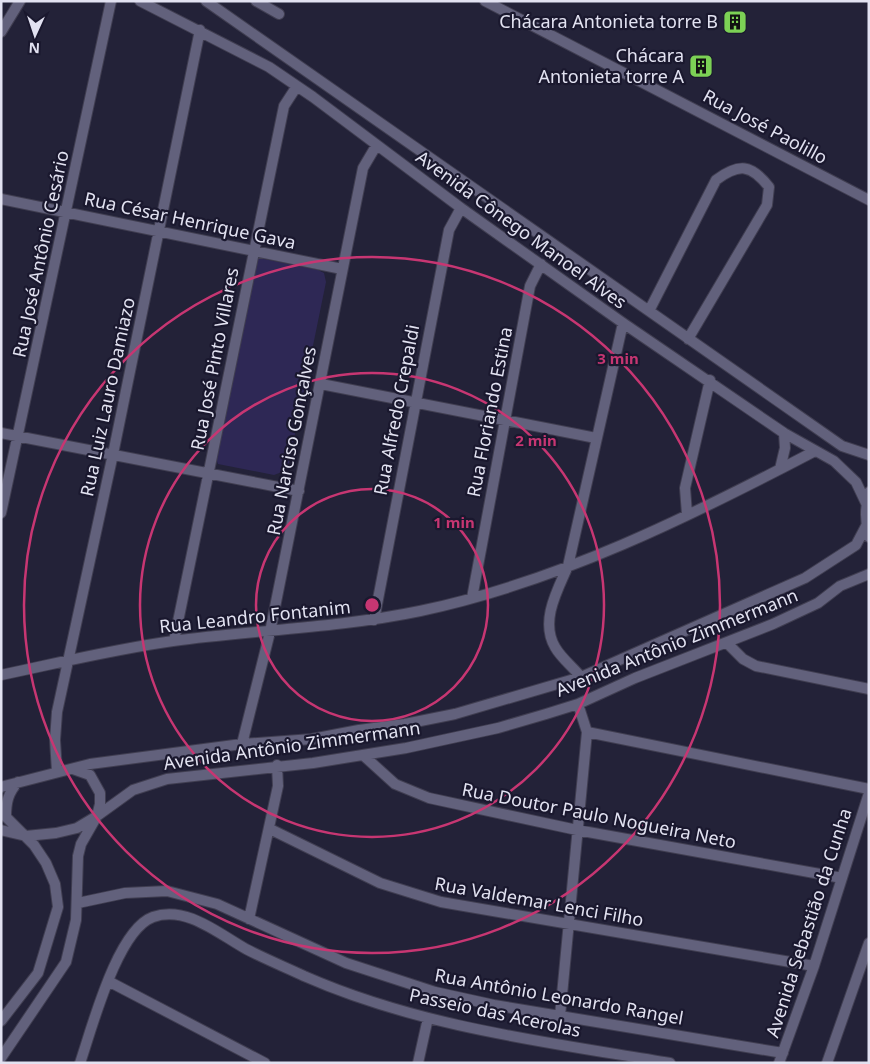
<svg xmlns="http://www.w3.org/2000/svg" width="870" height="1064" font-family="'Noto Sans',sans-serif">
<rect width="100%" height="100%" fill="#232238"/>
<path fill="#2e2855" d="M259,258L318,270L324,273L326,282L289,463L282,472L274,475L218,464L216,459L256,261Z"/>
<g fill="none" stroke-linecap="round" stroke-linejoin="round">
<g stroke="#403e51" stroke-width="12">
<path id="minor" d="M140,1L269,67L313,97L461,208L623,323L784,433L834,461L856,482L866,503
M206,1L842,446L869,455
M256,1L279,14
M485,1L869,200
M1,32L20,1
M1,199L342,269
M649,311L716,180C739,163 751,164 769,187L767,205L688,339
M321,384L596,438
M1,433L299,491
M780,469L785,448L784,433
M869,492C865,507 865,522 869,537
M1,513L111,1
M687,514L685,488L710,380
M472,598L530,286L541,264
M374,620L449,230L461,208
M174,641L284,106L297,86
M727,643L743,659L756,666L869,689
M1,675C58,663 115,649 173,641C255,630 338,628 420,611C558,582 691,516 815,451
M581,677C573,667 561,658 555,647C540,621 557,591 568,566L623,323
M587,732L869,789
M242,744L270,632L363,168L376,146
M363,755L395,784L429,798L577,830L842,878
M57,771L55,740L57,712L113,454L200,30
M1,787L90,764L242,744L312,739L359,730L405,724L455,714L581,677L805,578L856,545L866,526
M270,829L380,883L441,902L814,966
M1,830L26,836L56,833L77,828L97,816L133,790L167,779L313,763L406,748L498,728L546,714L578,704L635,678L773,624L818,603L840,586L869,574
M78,903L125,893L167,891L217,904L346,963L435,992L494,1005L783,1053
M249,919L278,786L277,765
M108,981L265,1063
M560,1016L587,732L578,704
M1,1021L38,973L58,907L55,884L46,863L34,845L6,817C6,802 8,793 18,782
M1,1058L66,962L76,920L78,856L81,844L97,816L100,804V793L90,775L73,769
M80,1063C92,1028 117,930 153,917C186,905 219,934 246,949C265,959 285,967 304,976C420,1027 546,1042 670,1063
M418,1063L428,1018
M779,1063L814,966L869,793
M827,1063L869,943"/>
</g>
<use href="#minor" stroke="#62617c" stroke-width="10"/>
</g>
<g fill="none" stroke="#c73672" stroke-width="2.5">
<circle cx="372" cy="605" r="116"/>
<circle cx="372" cy="605" r="232"/>
<circle cx="372" cy="605" r="348"/>
</g>
<defs>
<g id="building-square" transform="scale(1.25)"><rect x="-9" y="-9" width="18" height="18" rx="4" fill="#7cd155" stroke="#1a182e"/><path d="M-4-6H4V6H1V3H-1V6H-4ZM-2.5-4.3h1.7v1.8h-1.7ZM.8-4.3h1.7v1.8H.8ZM-2.5-1h1.7V.8h-1.7ZM.8-1h1.7V.8H.8Z" fill="#111"/></g>
</defs>
<g fill-rule="evenodd">
<use href="#building-square" x="735" y="22"/>
<use href="#building-square" x="701" y="66"/>
</g>
<g text-anchor="middle" stroke-width="4.5" stroke-linejoin="round" paint-order="stroke">
<g font-size="18" fill="#e2e2f1" stroke="#1a182e" text-anchor="end">
<text x="718" y="28">Chácara Antonieta torre B</text>
<text x="684" y="62">Chácara<tspan x="684" dy="21">Antonieta torre A</tspan></text>
</g>
<g font-size="18" fill="#e2e2f1" stroke="#1a182e">
<text transform="translate(765 127) rotate(28)" y="6">Rua José Paolillo</text>
<text transform="translate(190 221) rotate(12)" y="6">Rua César Henrique Gava</text>
<text transform="translate(521 230) rotate(36)" y="6">Avenida Cônego Manoel Alves</text>
<text transform="translate(41 254) rotate(-78)" y="6">Rua José Antônio Cesário</text>
<text transform="translate(215 359) rotate(-79)" y="6">Rua José Pinto Villares</text>
<text transform="translate(108 397) rotate(-78)" y="6">Rua Luiz Lauro Damiazo</text>
<text transform="translate(397 410) rotate(-79)" y="6">Rua Alfredo Crepaldi</text>
<text transform="translate(490 412) rotate(-79)" y="6">Rua Floriando Estina</text>
<text transform="translate(292 441) rotate(-79)" y="6">Rua Narciso Gonçalves</text>
<text transform="translate(255 617) rotate(-6)" y="6">Rua Leandro Fontanim</text>
<text transform="translate(677 643) rotate(-22)" y="6">Avenida Antônio Zimmermann</text>
<text transform="translate(292 746) rotate(-8)" y="6">Avenida Antônio Zimmermann</text>
<text transform="translate(599 816) rotate(11)" y="6">Rua Doutor Paulo Nogueira Neto</text>
<text transform="translate(539 902) rotate(10)" y="6">Rua Valdemar Lenci Filho</text>
<text transform="translate(809 923) rotate(-72)" y="6">Avenida Sebastião da Cunha</text>
<text transform="translate(559 997) rotate(10)" y="6">Rua Antônio Leonardo Rangel</text>
<text transform="translate(495 1013) rotate(12)" y="6">Passeio das Acerolas</text>
</g>
</g>
<circle cx="372" cy="605" r="8" fill="#c73672" stroke="#1a182e" stroke-width="2.5"/>
<g font-size="15" text-anchor="middle" font-weight="bold" fill="#c73672" stroke="#1a182e" stroke-width="4.5" stroke-linejoin="round" paint-order="stroke">
<text x="618" y="364">3 min</text>
<text x="536" y="446">2 min</text>
<text x="454" y="528">1 min</text>
</g>
<rect width="870" height="1064" fill="none" stroke="#e2e2f1" stroke-width="5"/>
<g transform="translate(35 35) rotate(183)" stroke="#1a182e" stroke-width="4" paint-order="stroke">
<path d="M0-4L9 19L0 12L-9 19Z" fill="#e2e2f1"/>
<text y="-8" font-size="14" font-weight="bold" text-anchor="middle" fill="#e2e2f1">N</text>
</g>
</svg>
